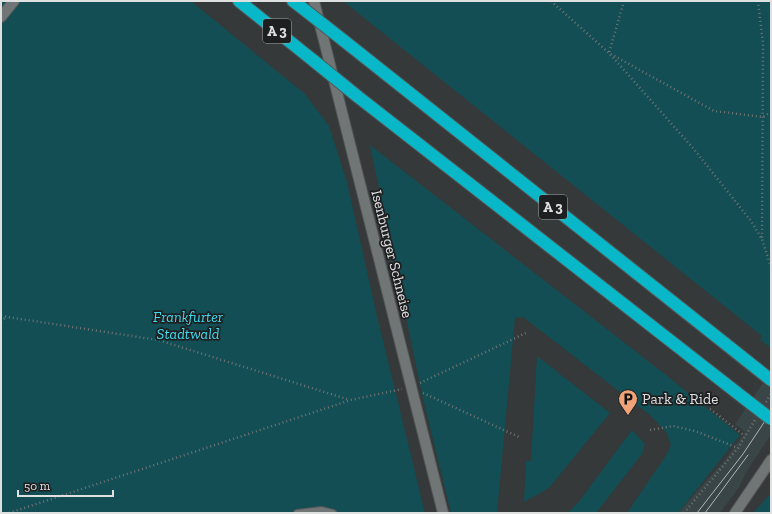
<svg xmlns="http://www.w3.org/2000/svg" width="772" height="514" font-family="'Zilla Slab',serif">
<rect width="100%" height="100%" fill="#353939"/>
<path fill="#394546" d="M771,371V434L747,471L738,489L720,513H678L729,455L745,432L735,424Z"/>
<path fill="#134e55" d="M1,1H191L305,94L329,126L347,182L376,312L425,513H1Z
M343,1H771V348L760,340L762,336Z
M370,145L666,375L740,435L678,513H627L667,454L671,445L666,432L651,416L523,317L515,318L497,513H451L422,394Z
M537,356L610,413L549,488L524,502L526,461H531Z
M632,430L645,444L642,454L596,513H567L578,503Z
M771,493V513H753Z"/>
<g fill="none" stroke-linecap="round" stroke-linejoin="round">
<g stroke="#535656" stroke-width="8">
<path id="lane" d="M297,513L321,510L333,513"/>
</g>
<g stroke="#535656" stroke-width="12">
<path id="secondary" d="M314,1L443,513
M1,17L14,1
M735,513L771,460"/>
</g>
<g stroke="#535656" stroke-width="14">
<path id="highway" d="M239,1L314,61
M293,1L301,7
M343,40L771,380
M357,96L745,399"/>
</g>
<path stroke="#707474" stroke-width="2.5" stroke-dasharray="1 3" stroke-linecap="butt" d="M551,1L609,53L714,111L763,117L771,112
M624,1L609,53L693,148L751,221L762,239L771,267
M758,1L763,44L762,238
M1,316L158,340L350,400
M1,322L6,317
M420,383L528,332
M423,393L519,437
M766,402L771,394
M710,409L745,436
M650,430L673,426L695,431L738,448
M9,513L351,400L402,389
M684,513L738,448L755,420"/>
<use href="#lane" stroke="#707575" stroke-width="6"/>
<use href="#secondary" stroke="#707575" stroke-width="10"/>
<use href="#highway" stroke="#08b8c9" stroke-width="12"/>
<path stroke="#b4b6b6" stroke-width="1" d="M697,513L743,454L771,412
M705,513L748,455"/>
<g stroke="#535656" stroke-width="14" stroke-linecap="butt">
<path id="highway-bridge" d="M301,7L343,40
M314,61L357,96
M745,399L771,419"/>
</g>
<use href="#highway-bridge" stroke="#08b8c9" stroke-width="12"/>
</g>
<defs>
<g id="parking-pin" transform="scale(1)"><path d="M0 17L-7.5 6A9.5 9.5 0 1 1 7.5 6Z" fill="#f0a278" stroke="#1e1f20"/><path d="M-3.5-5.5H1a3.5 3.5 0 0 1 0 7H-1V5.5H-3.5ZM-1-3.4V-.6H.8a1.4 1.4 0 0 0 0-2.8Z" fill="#111"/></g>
</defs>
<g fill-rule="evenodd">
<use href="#parking-pin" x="628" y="399"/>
</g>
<g text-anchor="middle" stroke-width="3.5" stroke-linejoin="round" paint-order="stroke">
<g fill="#1e1f20" stroke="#a5a7a7" stroke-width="1">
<rect x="263" y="19" width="28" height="24" rx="3"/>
<rect x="539" y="195" width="28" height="24" rx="3"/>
</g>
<g font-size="14" font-weight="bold" fill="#dfe1e1">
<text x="277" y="36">A 3</text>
<text x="553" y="212">A 3</text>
</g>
<g font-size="15" fill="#dfe1e1" stroke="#1e1f20">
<text transform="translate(392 254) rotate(76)" y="5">Isenburger Schneise</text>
</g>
<g font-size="15" font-style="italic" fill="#3dddef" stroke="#1e1f20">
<text x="188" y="322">Frankfurter<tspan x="188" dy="17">Stadtwald</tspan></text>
</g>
<g font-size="15" fill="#dfe1e1" stroke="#1e1f20" text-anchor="start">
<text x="642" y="404">Park &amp; Ride</text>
</g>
</g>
<rect width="772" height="514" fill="none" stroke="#dfe1e1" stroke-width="4"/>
<path d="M18 490v6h95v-6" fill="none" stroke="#dfe1e1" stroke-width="2"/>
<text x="24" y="490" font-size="12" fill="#dfe1e1" stroke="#1e1f20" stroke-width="3" paint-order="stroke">50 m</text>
</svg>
